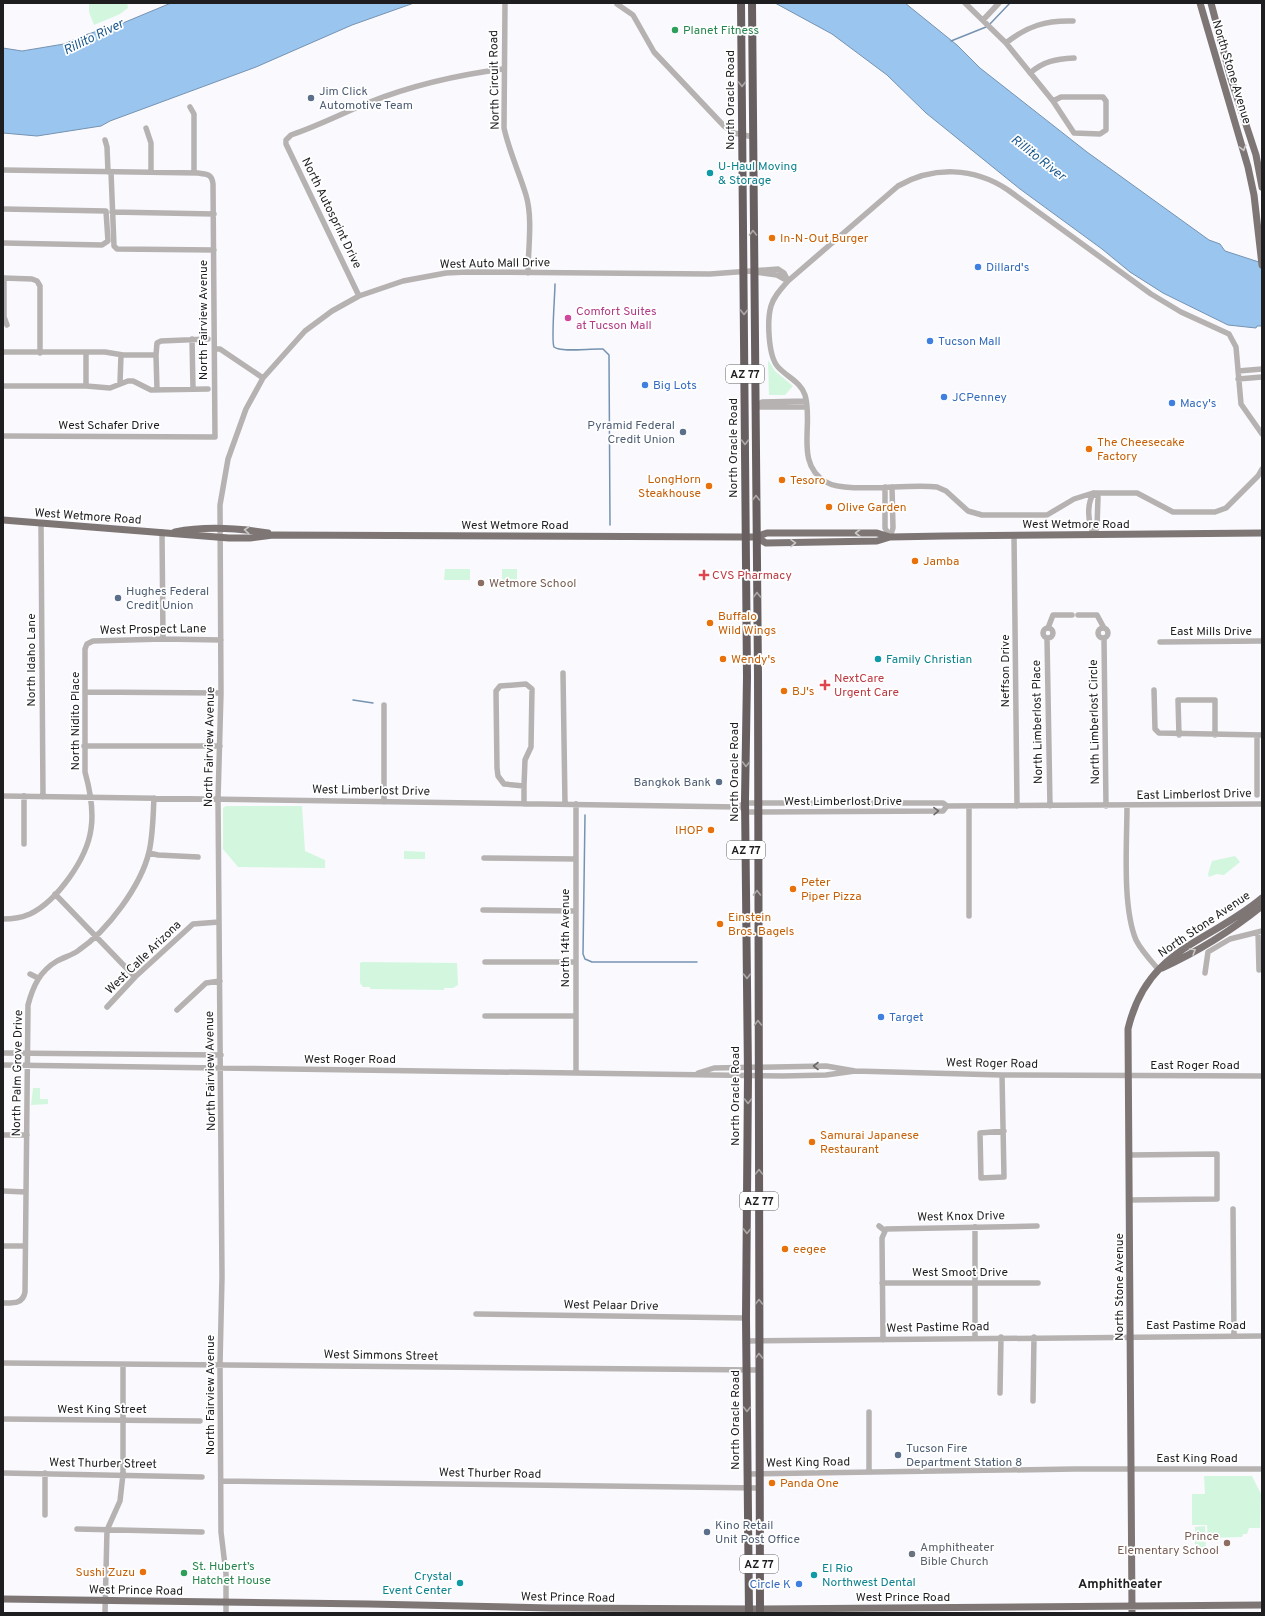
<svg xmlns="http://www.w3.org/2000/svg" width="1265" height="1616" font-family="Overpass,sans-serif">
<rect width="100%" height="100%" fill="#faf9fe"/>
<path fill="#d2f7de" d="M89,3H127L128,8L120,14L94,25L89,12Z
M768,360L775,371L793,386L785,395H769Z
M445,569H470V580H444Z
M502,569H517V581H502Z
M226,806H302L305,851L325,860V868L238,867L223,849V808Z
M404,851L425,852V859H404Z
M1235,856L1240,862L1224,875L1217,874L1209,877L1208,874L1212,861Z
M362,962L457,963L458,985L453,988H444V990L370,989V987H363L360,983V963Z
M33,1088H40V1099H48V1104L31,1105Z
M1204,1476H1252L1261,1494L1260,1528H1249L1247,1534H1243L1242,1537L1208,1538L1207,1525H1192V1494H1205Z
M1205,1526L1206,1550H1195V1527Z"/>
<path fill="#9ac5ef" stroke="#7593b1" d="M171,3H414L352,25L256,67L110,121L101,126L37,136L3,133V48L22,51L64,44L85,35L123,23Z
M775,3H905L957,45L980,68L1087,152L1209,240L1220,244L1225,251L1262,263V326H1257L1256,328L1228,325L1163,293L1130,272L1102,249L1020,189L926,113L887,75L832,34Z"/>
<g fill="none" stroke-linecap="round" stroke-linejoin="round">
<path stroke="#7593b1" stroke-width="1.5" d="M989,25L1010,3
M951,41L986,27
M555,284C555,295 551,342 554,347C562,353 591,348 603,349L609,355L610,525
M353,700L373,703
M585,815L583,954L585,959L592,962H697"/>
<path stroke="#b6b2b1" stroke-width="5.5" d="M505,3L504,128C509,151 519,172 526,195C533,219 528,248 528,273
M965,3L1006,43L1053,101L1074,133L1100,134L1106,130V101L1103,97H1061L1053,101
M617,4L633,15L654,52L724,126L734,133L753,137
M984,19L999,3
M1006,43C1027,26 1047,20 1073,21
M1030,73C1044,61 1056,59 1074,58
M190,107L194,114V173
M146,128L151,143V172
M105,140L107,147L108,172
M3,170L198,173C207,174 212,174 213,184L215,437L3,436
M111,172L114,246L117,249L214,250
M3,209L106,211L108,241L102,245L3,243
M112,212L214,214
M755,272L777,275L788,281
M3,278L32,279L37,281L40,286V353
M4,278V317L7,325
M359,296L286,144V140L291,135C318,126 343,113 370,102C413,85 457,75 503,69
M192,339L193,389
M215,349H220L263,378
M3,352H105L123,355H156L157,343L161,341L208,339
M86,353V386
M156,355L157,390
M1238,371L1262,369
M1238,379L1262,377
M120,383L121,355
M3,386H86L110,388L128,381H133L151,390L208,389
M755,407L762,402L806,401
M756,407H807
M1262,434L1241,404L1236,347L1229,334L1181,312L1151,294L1008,190C974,167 933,166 898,186L788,281C781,289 774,296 771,306C767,320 768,356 778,367C787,377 801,382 805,395C814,424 794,463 826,482C845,494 910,483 937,487L946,491L968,511L982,515H1047L1074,499L1093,493H1137L1173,512H1215L1226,508L1258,476L1262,469
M885,487V528L890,537
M1094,493L1098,497L1097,527L1094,535C1088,523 1086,504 1094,493Z
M41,523L43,797
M162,532L163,639
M1014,535L1017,806
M890,537L893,528L892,487
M1078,615H1097L1104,628
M1048,628L1053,615H1072
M1043 633a5 5 0 1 1 10 0a5 5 0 1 1-10 0Z
M1098 633a5 5 0 1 1 10 0a5 5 0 1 1-10 0Z
M1047,638L1050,806
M1104,638L1106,806
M1160,642L1262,641
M563,673L565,804
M526,684L532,689L531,747L525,760L524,786L504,784L498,776L497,768L496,691L500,686Z
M1154,690L1155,729L1159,733L1262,735
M86,692L221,693
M384,705V802
M1179,735L1178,700H1215V735
M1257,735V795
M84,746H220
M3,796L738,807L745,803H943L947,806L1262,804
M524,804V786
M576,804V1072
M969,806V916
M1127,806C1127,843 1122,906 1136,940C1141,950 1151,961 1158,969
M743,809L745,812H762L943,811L947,806
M24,844V796
M149,853L158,855L198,857
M484,858L576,859
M55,894L135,977
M483,910L575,911
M3,919C12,919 21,918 30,914C57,901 87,859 91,829C94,810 90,790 85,772V649L87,644L93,641L163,639L221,640
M1258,932L1259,970
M485,962H576
M1205,973L1208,952L1230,939L1262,931
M30,974L38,978
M107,1007L135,977L193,924L219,922
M177,1010L206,983L220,981
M485,1016H576
M3,1053L221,1055
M3,1065L783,1076L826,1075L855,1071
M698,1073L714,1068L826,1066L855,1071L1002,1075L1262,1076
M1002,1075L1004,1177L981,1178L980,1133L1004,1131
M3,1135H27
M3,1191L26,1192
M1129,1200L1217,1199V1154L1129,1155
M1233,1209L1234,1336
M879,1226L884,1230
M975,1227V1337
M3,1246H25
M882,1283H1038
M3,1303C13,1303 23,1304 25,1292L28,1005C33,986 40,971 57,961C64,957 73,955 79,950C107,931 141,886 149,852C153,835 153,816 154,798
M476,1314L746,1318
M883,1340L882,1238L886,1229L1037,1226
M747,1341L1262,1336
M3,1363L759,1370
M1000,1393L1001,1337
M1033,1401L1034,1337
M3,1419L200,1421
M869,1472V1412
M3,1473L202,1477
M45,1473V1515
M748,1474L1075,1469H1262
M221,1481L759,1488
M77,1529L202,1532
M105,1613L107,1530L120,1501L123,1474V1365
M226,1613V1574L221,1532L220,1364L222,1277L218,799L221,693L220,505L228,459L246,409L263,378L305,331L332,311L359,296L403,281L446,273L467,272L710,274L778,269L784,273L788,281"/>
<path stroke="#7d7675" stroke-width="7" d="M1200,3L1248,167L1254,195L1262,265
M1211,3L1231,79L1256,155L1262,187
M3,520L229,538H250L273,535L745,537H756L767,533H877L890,537
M175,532C205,526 237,528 268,533
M756,537L766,543L877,541L890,537L944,536L1262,533
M1162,968C1197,952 1232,930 1262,906
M3,1599L369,1604L550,1608L760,1609L1262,1605
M1132,1613L1128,1029C1147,948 1207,944 1262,898"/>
<path stroke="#686060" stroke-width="8" d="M741,3L747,677L745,800L748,1075L746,1318L749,1613
M752,3L758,676L760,1613"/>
</g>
<defs><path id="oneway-chevron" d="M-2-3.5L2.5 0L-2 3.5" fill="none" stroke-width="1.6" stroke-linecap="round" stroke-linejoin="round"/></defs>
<g stroke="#aca8a8">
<use href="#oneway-chevron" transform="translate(742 84) rotate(90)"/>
<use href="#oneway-chevron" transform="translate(753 233) rotate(-90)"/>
<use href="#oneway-chevron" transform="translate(744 312) rotate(90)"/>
<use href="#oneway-chevron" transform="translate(745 442) rotate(90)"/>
<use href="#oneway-chevron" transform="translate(756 498) rotate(-90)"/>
<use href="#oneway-chevron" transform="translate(757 595) rotate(-91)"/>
<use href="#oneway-chevron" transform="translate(746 764) rotate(91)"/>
<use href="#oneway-chevron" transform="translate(757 893) rotate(-90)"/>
<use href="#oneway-chevron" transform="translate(747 976) rotate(90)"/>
<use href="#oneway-chevron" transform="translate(758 1023) rotate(-91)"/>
<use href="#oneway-chevron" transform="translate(748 1101) rotate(90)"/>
<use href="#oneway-chevron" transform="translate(759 1172) rotate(-90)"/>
<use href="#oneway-chevron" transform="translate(747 1231) rotate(91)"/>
<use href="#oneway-chevron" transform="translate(759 1302) rotate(-90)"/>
<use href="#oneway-chevron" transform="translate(759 1356) rotate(-90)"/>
<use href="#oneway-chevron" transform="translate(747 1409) rotate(90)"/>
</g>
<g stroke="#cbc8c8">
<use href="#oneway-chevron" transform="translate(1243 148) rotate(75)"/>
<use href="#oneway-chevron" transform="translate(247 530) rotate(-175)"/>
<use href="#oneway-chevron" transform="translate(858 533) rotate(180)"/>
<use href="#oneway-chevron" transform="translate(793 543) rotate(-1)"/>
<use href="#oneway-chevron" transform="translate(1193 951) rotate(-31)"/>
</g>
<g stroke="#6a6868">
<use href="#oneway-chevron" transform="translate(936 811) rotate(-1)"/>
<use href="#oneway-chevron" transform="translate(816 1066) rotate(180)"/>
</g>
<g fill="#2e9e5b" stroke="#fff" stroke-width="1.5">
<circle cx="675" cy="30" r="4"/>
<circle cx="184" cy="1573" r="4"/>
</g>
<g fill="#5c6f8a" stroke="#fff" stroke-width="1.5">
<circle cx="311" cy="98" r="4"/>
<circle cx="683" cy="432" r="4"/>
<circle cx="118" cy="598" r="4"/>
<circle cx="719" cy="782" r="4"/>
<circle cx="898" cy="1455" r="4"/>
<circle cx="707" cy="1532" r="4"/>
</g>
<g fill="#0f9aa8" stroke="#fff" stroke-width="1.5">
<circle cx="710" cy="173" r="4"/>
<circle cx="878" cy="659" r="4"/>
<circle cx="814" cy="1575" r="4"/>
<circle cx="460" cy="1583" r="4"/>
</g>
<g fill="#e8710a" stroke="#fff" stroke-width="1.5">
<circle cx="772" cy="238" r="4"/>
<circle cx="1089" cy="449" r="4"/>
<circle cx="782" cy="480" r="4"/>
<circle cx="709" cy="486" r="4"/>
<circle cx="829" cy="507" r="4"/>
<circle cx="915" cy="561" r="4"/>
<circle cx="710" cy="623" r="4"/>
<circle cx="723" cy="659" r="4"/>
<circle cx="784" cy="691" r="4"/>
<circle cx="711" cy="830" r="4"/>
<circle cx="793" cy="889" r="4"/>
<circle cx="720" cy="924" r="4"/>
<circle cx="812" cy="1142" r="4"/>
<circle cx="785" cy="1249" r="4"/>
<circle cx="772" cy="1483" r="4"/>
<circle cx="143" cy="1572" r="4"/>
</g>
<g fill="#3f7fe0" stroke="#fff" stroke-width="1.5">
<circle cx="978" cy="267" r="4"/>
<circle cx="930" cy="341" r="4"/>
<circle cx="645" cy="385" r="4"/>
<circle cx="944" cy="397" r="4"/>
<circle cx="1172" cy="403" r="4"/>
<circle cx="881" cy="1017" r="4"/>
<circle cx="799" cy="1584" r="4"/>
</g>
<circle fill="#d1479c" stroke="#fff" stroke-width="1.5" cx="568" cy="318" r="4"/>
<g fill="#e0444e" stroke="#fff" stroke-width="1.5">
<path d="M702 569h4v4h4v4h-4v4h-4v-4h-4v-4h4z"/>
<path d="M823 679h4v4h4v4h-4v4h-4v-4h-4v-4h4z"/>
</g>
<g fill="#8d6e63" stroke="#fff" stroke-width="1.5">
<circle cx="481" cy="583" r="4"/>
<circle cx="1227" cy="1543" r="4"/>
</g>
<circle fill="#6b7280" stroke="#fff" stroke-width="1.5" cx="912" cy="1554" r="4"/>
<g text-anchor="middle" stroke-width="3.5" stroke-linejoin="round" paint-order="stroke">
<g fill="#fff" stroke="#626163" stroke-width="1">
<rect x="726" y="365" width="38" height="18" rx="3"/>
<rect x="727" y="841" width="38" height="18" rx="3"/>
<rect x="740" y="1192" width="38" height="18" rx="3"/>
<rect x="740" y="1555" width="38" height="18" rx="3"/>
</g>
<g font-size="11" font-weight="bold" fill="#1e1d20">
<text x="745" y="378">AZ 77</text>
<text x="746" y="854">AZ 77</text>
<text x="759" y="1205">AZ 77</text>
<text x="759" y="1568">AZ 77</text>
</g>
<g font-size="12" fill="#27864d" stroke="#fff" text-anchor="start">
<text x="683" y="34">Planet Fitness</text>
<text x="192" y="1570">St. Hubert’s<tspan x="192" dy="14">Hatchet House</tspan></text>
</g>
<g font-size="12" fill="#1e1d20" stroke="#fff">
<text transform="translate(1232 72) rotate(73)" y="4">North Stone Avenue</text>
<text transform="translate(494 80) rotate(-91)" y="4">North Circuit Road</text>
<text transform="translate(730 100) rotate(-90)" y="4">North Oracle Road</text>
<text transform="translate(332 213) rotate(64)" y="4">North Autosprint Drive</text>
<text transform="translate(495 263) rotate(-1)" y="4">West Auto Mall Drive</text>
<text transform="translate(203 320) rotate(-90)" y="4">North Fairview Avenue</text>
<text x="109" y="429">West Schafer Drive</text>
<text transform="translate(733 448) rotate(-90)" y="4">North Oracle Road</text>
<text transform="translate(88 516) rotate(4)" y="4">West Wetmore Road</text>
<text x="1076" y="528">West Wetmore Road</text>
<text x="515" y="529">West Wetmore Road</text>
<text transform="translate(153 629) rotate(-1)" y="4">West Prospect Lane</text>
<text x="1211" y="635">East Mills Drive</text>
<text transform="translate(31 660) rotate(-90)" y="4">North Idaho Lane</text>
<text transform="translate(1005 671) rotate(-90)" y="4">Neffson Drive</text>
<text transform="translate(75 721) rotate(-90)" y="4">North Nidito Place</text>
<text transform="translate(1037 722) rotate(-91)" y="4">North Limberlost Place</text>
<text transform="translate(1094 722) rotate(-91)" y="4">North Limberlost Circle</text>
<text transform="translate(209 747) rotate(-89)" y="4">North Fairview Avenue</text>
<text transform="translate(734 772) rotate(-90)" y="4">North Oracle Road</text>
<text transform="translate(371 790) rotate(1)" y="4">West Limberlost Drive</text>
<text transform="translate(1194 794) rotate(-1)" y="4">East Limberlost Drive</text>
<text x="843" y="805">West Limberlost Drive</text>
<text transform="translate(1204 924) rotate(-34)" y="4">North Stone Avenue</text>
<text transform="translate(565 938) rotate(-90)" y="4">North 14th Avenue</text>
<text transform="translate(143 957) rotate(-44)" y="4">West Calle Arizona</text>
<text x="350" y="1063">West Roger Road</text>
<text transform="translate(992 1063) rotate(1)" y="4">West Roger Road</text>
<text x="1195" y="1069">East Roger Road</text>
<text transform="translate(210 1071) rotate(-91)" y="4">North Fairview Avenue</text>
<text transform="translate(17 1073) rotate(-89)" y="4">North Palm Grove Drive</text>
<text transform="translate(735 1096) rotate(-90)" y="4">North Oracle Road</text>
<text transform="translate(961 1216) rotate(-1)" y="4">West Knox Drive</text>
<text x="960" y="1276">West Smoot Drive</text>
<text transform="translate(1119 1287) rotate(-90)" y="4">North Stone Avenue</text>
<text transform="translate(611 1305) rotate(1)" y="4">West Pelaar Drive</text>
<text x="1196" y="1329">East Pastime Road</text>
<text transform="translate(938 1327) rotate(-1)" y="4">West Pastime Road</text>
<text transform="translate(381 1355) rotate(1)" y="4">West Simmons Street</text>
<text transform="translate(210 1395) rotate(-90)" y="4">North Fairview Avenue</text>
<text x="102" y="1413">West King Street</text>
<text transform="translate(735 1420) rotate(-90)" y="4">North Oracle Road</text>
<text x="1197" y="1462">East King Road</text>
<text transform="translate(808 1462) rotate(-1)" y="4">West King Road</text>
<text transform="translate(103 1463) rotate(1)" y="4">West Thurber Street</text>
<text transform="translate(490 1473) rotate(1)" y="4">West Thurber Road</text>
<text transform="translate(136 1590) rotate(1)" y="4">West Prince Road</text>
<text transform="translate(568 1597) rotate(1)" y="4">West Prince Road</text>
<text x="903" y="1601">West Prince Road</text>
</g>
<g font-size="12" fill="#4e5e75" stroke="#fff" text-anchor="start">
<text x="319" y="95">Jim Click<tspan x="319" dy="14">Automotive Team</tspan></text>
<text x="675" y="429" text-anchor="end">Pyramid Federal<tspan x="675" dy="14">Credit Union</tspan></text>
<text x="126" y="595">Hughes Federal<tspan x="126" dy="14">Credit Union</tspan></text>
<text x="711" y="786" text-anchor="end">Bangkok Bank</text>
<text x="906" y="1452">Tucson Fire<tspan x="906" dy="14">Department Station 8</tspan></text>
<text x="715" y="1529">Kino Retail<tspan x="715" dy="14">Unit Post Office</tspan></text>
</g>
<g font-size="12" fill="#0d838f" stroke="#fff" text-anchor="start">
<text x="718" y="170">U-Haul Moving<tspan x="718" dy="14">&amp; Storage</tspan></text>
<text x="886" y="663">Family Christian</text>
<text x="822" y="1572">El Rio<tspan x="822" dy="14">Northwest Dental</tspan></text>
<text x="452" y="1580" text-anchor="end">Crystal<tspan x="452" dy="14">Event Center</tspan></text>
</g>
<g font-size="12" fill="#c56008" stroke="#fff" text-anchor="start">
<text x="780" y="242">In-N-Out Burger</text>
<text x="1097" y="446">The Cheesecake<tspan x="1097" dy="14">Factory</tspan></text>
<text x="701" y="483" text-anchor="end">LongHorn<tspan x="701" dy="14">Steakhouse</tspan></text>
<text x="790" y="484">Tesoro</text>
<text x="837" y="511">Olive Garden</text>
<text x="923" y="565">Jamba</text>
<text x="718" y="620">Buffalo<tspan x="718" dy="14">Wild Wings</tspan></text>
<text x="731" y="663">Wendy's</text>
<text x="792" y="695">BJ's</text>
<text x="703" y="834" text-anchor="end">IHOP</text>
<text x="801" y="886">Peter<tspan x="801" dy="14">Piper Pizza</tspan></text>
<text x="728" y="921">Einstein<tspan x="728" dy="14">Bros. Bagels</tspan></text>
<text x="820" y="1139">Samurai Japanese<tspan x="820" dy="14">Restaurant</tspan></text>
<text x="793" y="1253">eegee</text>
<text x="780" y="1487">Panda One</text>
<text x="135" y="1576" text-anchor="end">Sushi Zuzu</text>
</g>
<g font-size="12" fill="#366cbe" stroke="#fff" text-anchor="start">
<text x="986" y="271">Dillard's</text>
<text x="938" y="345">Tucson Mall</text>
<text x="653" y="389">Big Lots</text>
<text x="952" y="401">JCPenney</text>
<text x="1180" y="407">Macy's</text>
<text x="889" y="1021">Target</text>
<text x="791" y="1588" text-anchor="end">Circle K</text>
</g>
<g font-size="12" fill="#b23c85" stroke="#fff" text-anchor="start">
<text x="576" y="315">Comfort Suites<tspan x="576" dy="14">at Tucson Mall</tspan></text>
</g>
<g font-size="12" fill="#be3a42" stroke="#fff" text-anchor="start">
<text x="712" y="579">CVS Pharmacy</text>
<text x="834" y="682">NextCare<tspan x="834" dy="14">Urgent Care</tspan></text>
</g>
<g font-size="12" fill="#785e54" stroke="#fff" text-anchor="start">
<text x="489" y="587">Wetmore School</text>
<text x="1219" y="1540" text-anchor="end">Prince<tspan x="1219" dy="14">Elementary School</tspan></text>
</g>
<g font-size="12" fill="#5b616d" stroke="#fff" text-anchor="start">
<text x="920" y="1551">Amphitheater<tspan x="920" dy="14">Bible Church</tspan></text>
</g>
<g font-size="13" font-style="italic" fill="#1a588c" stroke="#fff">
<text transform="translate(93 36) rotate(-26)" y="5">Rillito River</text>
<text transform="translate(1039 157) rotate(38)" y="5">Rillito River</text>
</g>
<g font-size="13" font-weight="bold" fill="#1e1d20" stroke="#fff">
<text x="1120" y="1588">Amphitheater</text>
</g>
</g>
<rect width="1265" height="1616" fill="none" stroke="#1e1d20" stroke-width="8"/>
</svg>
